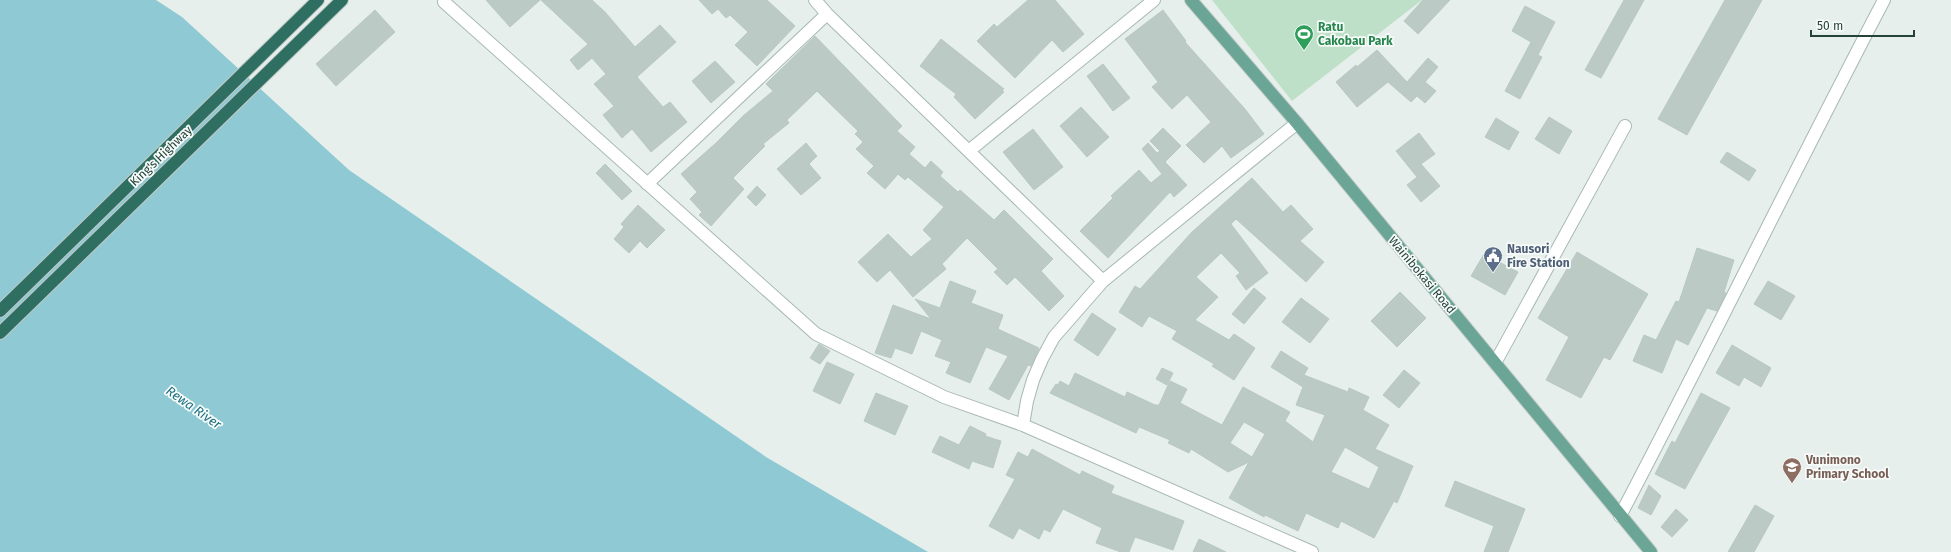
<svg xmlns="http://www.w3.org/2000/svg" width="1951" height="552" font-family="'Fira Sans',sans-serif">
<rect width="100%" height="100%" fill="#e6efeb"/>
<path fill="#bfe0c8" d="M1212,0H1422L1292,101Z"/>
<path fill="#8ec9d4" d="M0,0H156L182,17L349,170L766,457L928,552H0Z"/>
<path fill="#bbcac4" stroke="#b8c9c2" fill-rule="evenodd" d="M486,0H540L510,27Z
M541,0H592L605,12L635,47L660,25L676,42L637,77L663,107L670,102L687,122L651,152L632,129L622,138L603,115L614,106L594,84L606,74L592,58L578,70L570,60L588,44Z
M699,0H767L795,26L757,66L735,45L748,32L730,15L726,18L718,9L712,14Z
M1028,0H1055L1084,34L1063,52L1052,40L1015,78L977,41L994,24L997,27Z
M1423,0H1450L1418,34L1404,21Z
M1624,0H1644L1601,78L1585,70Z
M1725,0H1762L1687,135L1658,119Z
M1525,6L1555,22L1538,55L1542,57L1520,99L1505,91L1531,42L1512,31Z
M375,10L395,32L336,86L316,64Z
M1163,10L1186,41L1185,42L1245,109L1264,134L1231,158L1222,146L1204,163L1186,145L1211,122L1187,95L1172,109L1152,87L1158,82L1125,39Z
M815,36L902,126L897,131L915,147L909,154L925,168L931,161L943,172L940,176L958,192L960,190L994,220L1004,210L1053,259L1041,271L1064,296L1049,311L1015,277L1007,285L994,272L998,269L967,238L942,264L946,269L913,297L890,270L877,282L858,262L888,234L911,257L932,239L923,230L944,207L908,177L905,180L898,174L885,189L867,173L874,166L856,149L863,142L855,134L858,131L817,91L787,120L789,123L763,144L765,146L733,178L744,189L711,226L699,215L702,212L690,199L697,192L681,174L716,143L743,116L773,91L766,84Z
M941,39L1004,89L1002,90L1004,92L975,119L954,97L956,94L920,66Z
M1377,50L1407,82L1428,58L1438,67L1425,82L1436,91L1425,103L1417,96L1411,102L1388,82L1357,107L1336,82L1356,65L1357,67Z
M715,61L735,82L711,103L692,81Z
M1103,64L1130,98L1113,111L1087,76Z
M1081,107L1109,137L1087,157L1060,126Z
M1549,117L1572,131L1559,154L1535,139Z
M1496,118L1519,132L1509,150L1485,137Z
M1163,128L1181,146L1165,162L1187,185L1174,197L1170,192L1108,258L1080,231L1113,198L1111,196L1139,170L1151,183L1162,174L1142,149L1148,143L1157,153L1160,151L1150,141Z
M1033,129L1063,167L1034,190L1003,152Z
M1419,133L1435,154L1421,164L1440,186L1421,202L1407,185L1417,177L1396,151Z
M806,143L817,156L809,164L821,178L801,195L777,169Z
M1727,152L1756,170L1749,181L1720,162Z
M605,164L632,191L622,200L596,173Z
M1252,178L1283,212L1291,205L1313,229L1300,241L1324,262L1306,282L1236,219L1231,224L1268,273L1246,290L1236,276L1240,273L1221,253L1196,277L1218,297L1195,320L1229,340L1234,334L1255,348L1234,380L1212,366L1214,364L1172,339L1177,331L1149,316L1142,327L1119,312L1135,286L1140,289L1192,232Z
M757,186L766,195L756,206L747,197Z
M638,205L665,230L647,248L640,241L629,253L614,239L624,227L621,224Z
M1697,248L1734,260L1724,292L1726,293L1717,311L1707,308L1688,345L1676,339L1662,373L1633,361L1644,335L1656,340L1676,301L1679,302Z
M1577,252L1648,294L1610,360L1604,357L1581,398L1546,380L1569,337L1538,318Z
M1484,254L1518,272L1505,295L1471,276Z
M950,281L976,291L971,303L1003,315L998,329L1039,348L1031,366L1028,365L1009,400L989,389L1008,356L986,347L970,383L946,373L951,362L935,356L942,340L921,331L912,354L895,348L891,358L875,353L893,305L931,319L915,299L940,308Z
M1768,281L1795,296L1781,320L1754,304Z
M1254,288L1266,298L1244,324L1232,314Z
M1400,292L1426,318L1397,347L1371,321Z
M1301,298L1329,319L1310,343L1282,322Z
M1092,313L1116,329L1098,356L1074,340Z
M819,344L830,351L820,364L810,358Z
M1732,345L1771,368L1761,387L1744,377L1739,386L1716,373Z
M1281,351L1308,368L1304,375L1348,392L1349,388L1369,397L1363,410L1389,425L1375,449L1413,466L1397,503L1394,501L1374,538L1341,521L1338,528L1306,513L1298,531L1265,515L1264,517L1229,498L1249,462L1228,472L1191,449L1189,453L1168,443L1170,440L1139,427L1136,433L1050,393L1056,384L1058,385L1060,381L1069,386L1075,373L1125,397L1127,392L1155,405H1159L1170,381L1187,389L1180,403L1222,425L1243,387L1290,412L1285,421L1313,442L1325,415L1296,405L1303,387L1271,367ZM1244,422L1265,434L1252,457L1230,443ZM1345,447L1379,467L1369,489L1331,472Z
M827,362L854,374L840,404L813,391Z
M1162,368L1173,373L1167,385L1156,379Z
M1404,370L1420,383L1399,408L1383,395Z
M876,393L908,406L895,435L864,421Z
M1701,393L1730,408L1685,489L1655,474L1672,441L1675,443Z
M970,426L986,434L985,436L1001,441L993,468L972,461L969,469L932,452L940,436L959,445Z
M1032,449L1080,475L1082,471L1114,486L1111,493L1184,521L1173,550L1135,537L1129,552H1121L1096,543L1102,528L1063,509L1050,532L1044,529L1039,539L1019,528L1013,539L989,526L1015,479L1006,475L1018,452L1028,457Z
M1455,481L1525,509L1508,552H1484L1494,526L1445,506Z
M1649,485L1661,496L1651,515L1638,508Z
M1755,505L1774,516L1754,552H1728Z
M1676,509L1688,520L1672,537L1661,527Z
M1199,539L1226,552H1193Z"/>
<g fill="none" stroke-linecap="round" stroke-linejoin="round">
<g stroke="#a8b8b2" stroke-width="14">
<path id="minor" d="M815,0L827,14L1103,281
M444,2L816,334L944,397L1023,425L1312,552
M970,150L1154,0
M647,184L827,14
M1495,363L1625,126
M1023,425L1027,401L1033,380L1042,359L1054,337L1103,281L1297,123
M1620,516C1710,345 1794,171 1884,0"/>
</g>
<g stroke="#c2cac8" stroke-width="14">
<path id="major" d="M1191,0L1297,123L1651,552"/>
</g>
<g stroke="#c2cac8" stroke-width="14">
<path id="highway" d="M0,311L318,0
M0,333L342,0"/>
</g>
<use href="#minor" stroke="#fff" stroke-width="12"/>
<use href="#major" stroke="#6aa596" stroke-width="12"/>
<use href="#highway" stroke="#2f6f62" stroke-width="12"/>
</g>
<defs>
<g id="stadium-pin" transform="scale(1)"><path d="M0 17L-7.5 6A9.5 9.5 0 1 1 7.5 6Z" fill="#2e9e5b" stroke="#f7fbf9"/><path d="M0-5a6.5 5 0 1 0 0 10a6.5 5 0 1 0 0-10ZM-3.5-1.8h7v3.6h-7Z" fill="#fff"/></g>
<g id="civic-pin" transform="scale(1)"><path d="M0 17L-7.5 6A9.5 9.5 0 1 1 7.5 6Z" fill="#5c6f8a" stroke="#f7fbf9"/><path d="M-.6-6.5H3V-4.5H.6V-3L4-1V1h2V6H-6V1h2V-1L-.6-3ZM-1.2 2.5V6h2.4V2.5Z" fill="#fff"/></g>
<g id="school-pin" transform="scale(1)"><path d="M0 17L-7.5 6A9.5 9.5 0 1 1 7.5 6Z" fill="#8d6e63" stroke="#f7fbf9"/><path d="M0-5L7-2L0 1L-7-2ZM-4 1L0 2.5L4 1V4Q0 6-4 4Z" fill="#fff"/></g>
</defs>
<g fill-rule="evenodd">
<use href="#stadium-pin" x="1304" y="34"/>
<use href="#civic-pin" x="1493" y="256"/>
<use href="#school-pin" x="1792" y="467"/>
</g>
<g text-anchor="middle" stroke-width="3.5" stroke-linejoin="round" paint-order="stroke">
<g font-size="12" font-weight="bold" fill="#27864d" stroke="#f7fbf9" text-anchor="start">
<text x="1318" y="31">Ratu<tspan x="1318" dy="14">Cakobau Park</tspan></text>
</g>
<g font-size="12" fill="#24423a" stroke="#f7fbf9">
<text transform="translate(161 156) rotate(-44)" y="4">King's Highway</text>
<text transform="translate(1422 275) rotate(50)" y="4">Wainibokasi Road</text>
</g>
<g font-size="12" font-weight="bold" fill="#4e5e75" stroke="#f7fbf9" text-anchor="start">
<text x="1507" y="253">Nausori<tspan x="1507" dy="14">Fire Station</tspan></text>
</g>
<g font-size="12" font-weight="bold" fill="#785e54" stroke="#f7fbf9" text-anchor="start">
<text x="1806" y="464">Vunimono<tspan x="1806" dy="14">Primary School</tspan></text>
</g>
<g font-size="13" font-style="italic" fill="#1c6f80" stroke="#f7fbf9">
<text transform="translate(194 407) rotate(35)" y="5">Rewa River</text>
</g>
</g>
<path d="M1811 30v6h103v-6" fill="none" stroke="#24423a" stroke-width="2"/>
<text x="1817" y="30" font-size="12" fill="#24423a" stroke="#f7fbf9" stroke-width="3" paint-order="stroke">50 m</text>
</svg>
